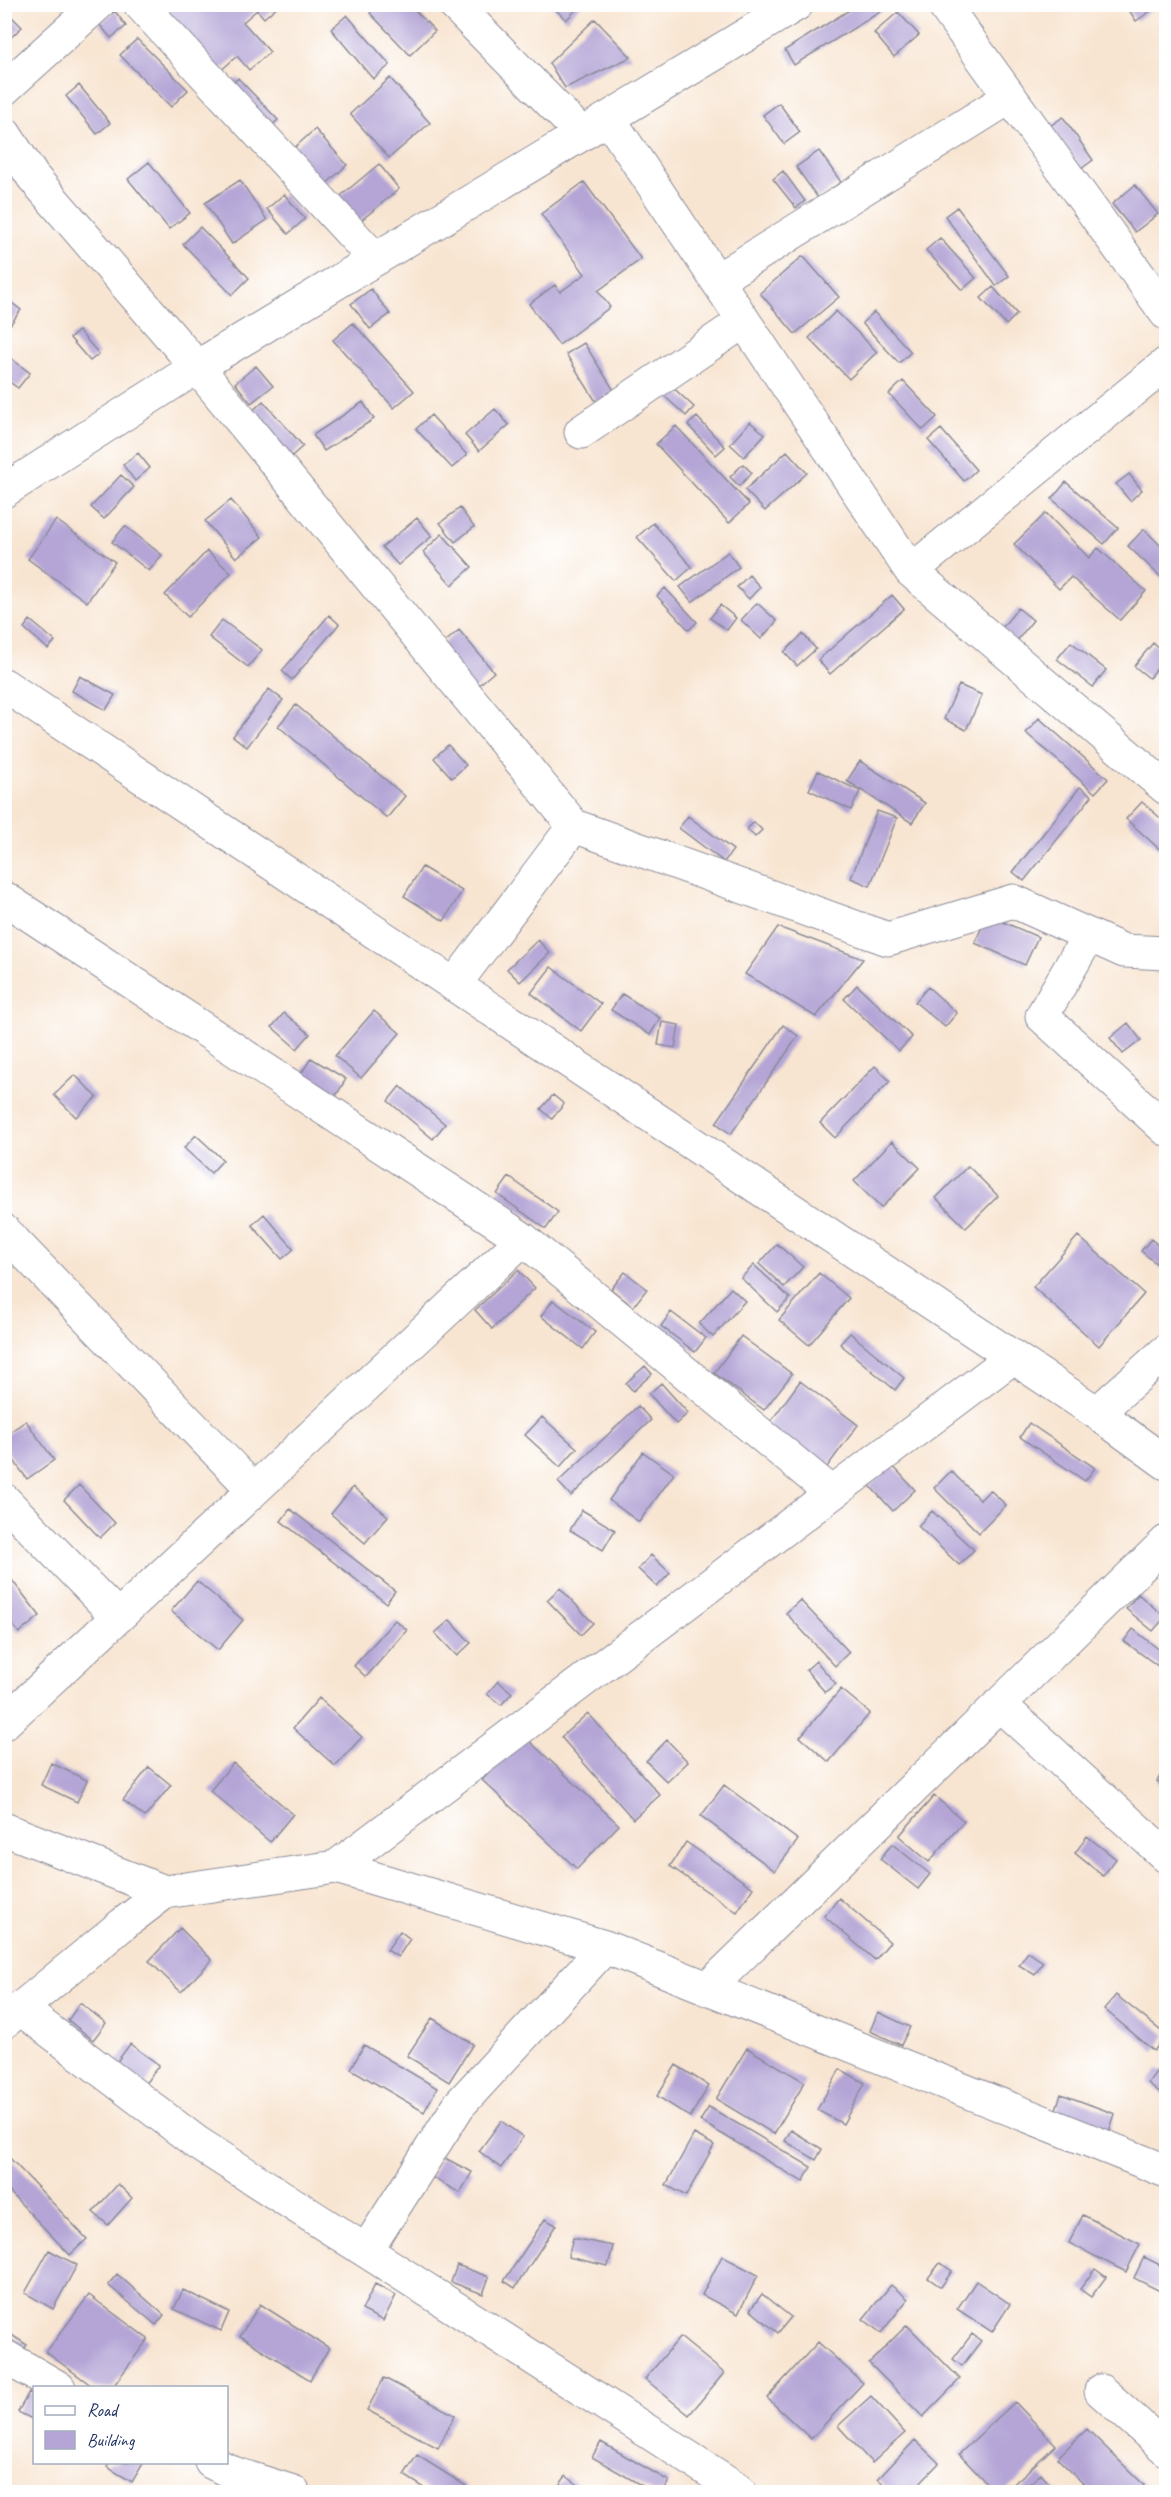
<svg xmlns="http://www.w3.org/2000/svg" width="1171" height="2497" font-family="Caveat,sans-serif">
<rect width="100%" height="100%" fill="#fff"/>
<filter id="ink" filterUnits="userSpaceOnUse"><feTurbulence type="fractalNoise" baseFrequency=".0167" numOctaves="2"/><feDisplacementMap in="SourceGraphic" scale="12" xChannelSelector="R" yChannelSelector="G"/><feConvolveMatrix kernelMatrix="1 2 1 2 8 2 1 2 1" color-interpolation-filters="sRGB"/></filter>
<filter id="wash" filterUnits="userSpaceOnUse"><feTurbulence type="fractalNoise" baseFrequency=".008" numOctaves="4" result="noise"/><feDisplacementMap in="SourceGraphic" scale="24" xChannelSelector="R" yChannelSelector="G"/><feGaussianBlur stdDeviation="1.35" result="paint"/><feColorMatrix in="noise" values="0 0 0 0 0 0 0 0 0 0 0 0 0 0 0 0 0 1.4 0 .05"/><feComposite in="paint" operator="in"/></filter>
<g filter="url(#wash)">
<rect width="100%" height="100%" fill="#f8e5d1"/>
<g id="blocks">
<path fill="#b4a5d6" d="M156,4L172,6L280,4L264,18L257,10L243,22L270,52L249,70L237,56L217,74Z
M379,4H409L435,31L410,55L370,13Z
M550,4H582L566,20Z
M859,4H893L794,65L785,50Z
M1125,4H1156L1158,6L1136,21Z
M4,9L22,27L7,41L4,39Z
M115,11L126,26L111,38L99,24Z
M898,12L919,35L894,57L874,33Z
M347,15L390,65L373,79L331,29Z
M595,19L631,57L565,88L549,63Z
M137,39L188,90L171,107L120,55Z
M238,78L278,120L266,131L227,90Z
M390,78L430,123L389,158L350,114Z
M79,85L110,123L97,134L66,96Z
M779,103L800,132L784,144L763,115Z
M1063,117L1093,160L1081,169L1050,126Z
M315,129L347,165L324,186L292,150Z
M819,151L841,182L818,198L796,167Z
M149,162L190,213L169,229L128,179Z
M1166,163V177L1160,169Z
M379,164L399,189L352,228L332,203Z
M783,171L805,201L796,208L773,179Z
M240,180L267,220L232,244L205,203Z
M584,182L641,259L598,291L610,307L559,345L529,304L555,285L560,292L585,274L541,214Z
M1135,185L1158,214L1135,232L1112,204Z
M284,194L305,219L288,234L267,209Z
M957,207L1009,276L996,286L945,216Z
M200,227L249,278L232,295L183,244Z
M940,238L976,278L962,290L926,250Z
M803,256L839,297L795,334L760,293Z
M993,287L1017,314L1006,325L981,298Z
M371,289L390,314L370,329L351,304Z
M4,297L21,310L4,333Z
M836,311L877,352L849,379L809,338Z
M874,312L911,352L899,363L862,323Z
M353,323L414,391L394,408L333,340Z
M79,331L99,354L90,361L70,338Z
M584,343L615,392L597,403L566,354Z
M4,353L30,373L18,388L4,378Z
M256,366L273,386L251,403L235,383Z
M903,381L937,417L923,430L889,394Z
M667,382L694,407L686,416L658,390Z
M263,401L303,446L283,464L244,419Z
M363,402L374,419L324,451L313,435Z
M495,409L509,425L479,451L465,435Z
M431,415L467,455L452,468L416,429Z
M697,417L725,447L716,455L688,425Z
M750,422L765,434L744,457L730,444Z
M676,426L749,504L729,523L656,444Z
M941,429L976,470L964,481L928,440Z
M787,451L807,473L765,511L745,490Z
M138,453L150,468L135,481L123,465Z
M743,464L752,473L739,486L730,477Z
M1129,474L1142,490L1130,501L1116,484Z
M121,475L134,487L104,519L91,507Z
M1066,482L1118,528L1104,544L1052,499Z
M231,500L262,537L236,558L205,521Z
M460,508L474,527L455,542L440,523Z
M1046,513L1089,558L1098,548L1146,591L1120,620L1071,577L1059,589L1014,544Z
M417,518L432,536L398,565L382,547Z
M56,520L115,562L87,602L28,559Z
M653,523L692,567L676,581L637,537Z
M125,526L162,555L149,571L112,542Z
M1144,529L1166,551V582L1128,546Z
M442,534L472,567L452,585L423,552Z
M207,551L231,573L188,617L165,595Z
M728,552L739,567L692,602L680,587Z
M749,575L760,587L749,599L737,587Z
M665,588L697,622L689,630L657,596Z
M892,595L904,609L830,674L818,660Z
M757,603L777,621L761,639L741,620Z
M720,605L736,618L727,630L710,618Z
M1018,608L1033,620L1016,642L1001,629Z
M329,615L339,624L292,680L282,671Z
M30,620L55,641L48,649L24,628Z
M222,620L262,650L248,667L209,637Z
M459,630L494,672L473,690L437,649Z
M803,634L816,649L797,666L784,652Z
M1071,642L1106,670L1093,687L1057,659Z
M1153,643L1166,654V658L1149,678L1134,666Z
M80,676L115,695L106,710L72,691Z
M959,685L982,695L966,730L944,719Z
M269,689L283,700L247,747L233,736Z
M296,705L405,796L387,818L278,726Z
M1039,718L1108,779L1095,793L1026,733Z
M448,745L466,765L452,778L434,758Z
M860,761L925,803L912,823L847,781Z
M818,771L860,791L851,810L809,790Z
M1080,787L1092,796L1024,881L1013,872Z
M1142,802L1166,823V855L1126,819Z
M877,811L897,818L870,886L851,878Z
M688,816L733,850L724,862L679,828Z
M754,822L762,830L755,837L747,829Z
M422,867L462,891L444,921L404,896Z
M987,915L1038,937L1025,965L975,943Z
M778,927L863,959L816,1017L745,974Z
M538,940L550,953L520,982L507,969Z
M551,967L601,1004L581,1031L531,993Z
M857,985L912,1037L899,1051L844,999Z
M928,987L957,1013L945,1027L915,1002Z
M622,994L660,1018L650,1035L611,1010Z
M374,1011L400,1033L361,1078L335,1056Z
M284,1013L310,1034L297,1049L272,1027Z
M662,1022L679,1025L675,1048L658,1045Z
M1128,1023L1141,1040L1123,1054L1110,1038Z
M783,1025L798,1036L731,1134L716,1123Z
M311,1058L346,1079L334,1099L299,1077Z
M875,1066L890,1081L835,1138L820,1123Z
M75,1075L97,1097L76,1117L54,1095Z
M400,1086L445,1124L433,1139L388,1101Z
M553,1095L564,1104L552,1119L541,1109Z
M196,1135L223,1160L211,1173L184,1148Z
M892,1141L920,1168L881,1208L854,1181Z
M968,1166L998,1196L966,1228L936,1198Z
M509,1177L558,1212L546,1229L497,1194Z
M264,1214L294,1249L282,1259L252,1225Z
M1078,1236L1144,1294L1099,1346L1033,1287Z
M1151,1239L1166,1252V1267L1164,1270L1141,1251Z
M777,1244L803,1267L784,1287L759,1264Z
M754,1265L790,1298L777,1312L741,1278Z
M518,1270L535,1288L492,1329L475,1310Z
M625,1272L647,1289L633,1307L611,1289Z
M819,1273L849,1298L809,1345L779,1320Z
M731,1288L745,1301L713,1337L699,1324Z
M553,1300L595,1332L583,1349L541,1316Z
M671,1312L706,1338L695,1352L661,1326Z
M850,1333L904,1378L895,1390L840,1344Z
M741,1336L792,1374L764,1410L714,1373Z
M645,1366L652,1374L633,1391L626,1383Z
M800,1381L858,1425L824,1471L766,1428Z
M661,1383L688,1413L676,1424L649,1394Z
M638,1406L651,1420L571,1496L558,1482Z
M542,1417L577,1448L560,1467L525,1435Z
M26,1421L54,1460L27,1479L4,1447V1436Z
M1029,1423L1095,1468L1085,1481L1020,1437Z
M643,1452L674,1474L639,1522L609,1500Z
M892,1465L915,1490L893,1511L870,1486Z
M951,1471L980,1500L990,1490L1006,1505L979,1533L934,1488Z
M79,1485L115,1523L100,1538L64,1500Z
M353,1487L388,1516L365,1543L331,1514Z
M290,1509L395,1591L386,1603L281,1521Z
M582,1510L615,1530L603,1550L570,1530Z
M932,1511L974,1550L959,1565L918,1526Z
M651,1555L670,1573L657,1587L638,1569Z
M4,1570L40,1616L19,1633L4,1614Z
M197,1581L243,1620L218,1650L171,1611Z
M560,1588L593,1623L581,1635L547,1600Z
M1138,1594L1165,1617L1153,1631L1126,1609Z
M800,1600L849,1652L835,1666L786,1613Z
M395,1620L407,1630L366,1677L354,1666Z
M450,1620L471,1643L457,1656L435,1633Z
M1133,1629L1166,1655V1672L1124,1641Z
M816,1661L836,1684L825,1692L806,1670Z
M498,1681L512,1693L501,1705L487,1694Z
M841,1689L870,1713L829,1762L800,1737Z
M319,1698L362,1737L335,1766L293,1728Z
M588,1713L660,1795L633,1819L561,1737Z
M524,1736L619,1825L577,1869L482,1780Z
M667,1740L688,1762L667,1782L646,1761Z
M51,1763L87,1780L77,1802L41,1785Z
M233,1763L293,1814L270,1842L210,1791Z
M149,1767L171,1785L145,1817L123,1800Z
M1166,1767V1787L1157,1781Z
M724,1785L798,1840L775,1871L701,1816Z
M934,1796L964,1821L929,1862L899,1836Z
M1087,1836L1116,1859L1103,1876L1075,1853Z
M686,1842L753,1888L737,1912L670,1866Z
M892,1844L930,1874L918,1889L880,1859Z
M839,1898L890,1942L875,1960L824,1916Z
M180,1928L212,1960L181,1992L149,1961Z
M400,1931L410,1939L398,1957L387,1950Z
M1028,1952L1043,1962L1035,1975L1019,1965Z
M1116,1995L1166,2035L1154,2051L1104,2009Z
M80,2003L106,2023L93,2040L68,2020Z
M878,2012L910,2027L901,2045L870,2031Z
M432,2018L473,2044L449,2082L407,2056Z
M130,2044L159,2065L145,2084L116,2063Z
M364,2045L437,2088L424,2112L351,2069Z
M747,2048L805,2082L774,2134L716,2099Z
M676,2065L709,2086L690,2117L657,2096Z
M840,2069L865,2083L843,2124L817,2110Z
M1158,2069L1166,2075V2097L1148,2083Z
M1061,2094L1115,2114L1109,2132L1055,2112Z
M709,2107L811,2167L803,2182L700,2121Z
M501,2121L523,2137L501,2168L479,2151Z
M791,2130L822,2149L816,2160L785,2141Z
M694,2134L714,2145L686,2196L666,2185Z
M4,2152L87,2239L70,2255L4,2186Z
M441,2156L472,2172L460,2193L431,2177Z
M118,2184L132,2198L108,2225L93,2212Z
M1083,2215L1140,2244L1126,2272L1069,2243Z
M545,2219L556,2225L515,2288L504,2281Z
M573,2238L613,2246L608,2266L568,2257Z
M49,2250L77,2265L53,2309L25,2293Z
M722,2256L758,2275L738,2314L702,2295Z
M1144,2257L1166,2268V2294L1134,2278Z
M940,2263L952,2271L941,2287L928,2278Z
M457,2265L489,2277L483,2294L451,2282Z
M1095,2269L1106,2277L1091,2297L1080,2289Z
M117,2274L164,2315L156,2325L108,2285Z
M976,2281L1010,2304L992,2332L957,2309Z
M375,2284L396,2295L383,2321L362,2310Z
M891,2285L908,2299L881,2333L863,2319Z
M183,2290L229,2312L221,2331L174,2309Z
M762,2294L791,2317L778,2333L750,2310Z
M89,2295L148,2339L112,2388H95L46,2352Z
M260,2304L329,2348L310,2380L240,2336Z
M907,2325L960,2379L923,2417L869,2363Z
M4,2330L27,2345L21,2354L4,2343Z
M972,2334L981,2341L962,2366L953,2359Z
M680,2337L724,2373L689,2415L645,2379Z
M818,2342L863,2383L811,2439L767,2398Z
M384,2378L455,2415L438,2448L367,2410Z
M29,2392L34,2395V2420L18,2412Z
M871,2396L905,2433L872,2463L838,2426Z
M1015,2402L1056,2445L1005,2492H995L959,2454Z
M1087,2429L1144,2485L1136,2492H1092L1057,2458Z
M915,2440L939,2463L911,2492H892L878,2479Z
M601,2442L669,2481L663,2492H653L592,2457Z
M417,2455L466,2486L461,2492H431L404,2475Z
M110,2462H144L132,2482L107,2467Z
M1041,2474L1055,2490L1052,2492H1020Z
M566,2476L588,2492H562L557,2488Z"/>
</g>
</g>
<g filter="url(#ink)">
<use href="#blocks" fill-opacity="0" stroke="#8a8a98" stroke-width="1.5"/>
<g fill="none" stroke-linecap="round" stroke-linejoin="round">
<g stroke="#8a8a98" stroke-width="35">
<path id="minor" d="M140,4L375,259
M454,4L582,134
M943,4L1166,313
M4,89L98,4
M609,119L911,571L1166,788
M4,133L33,177L197,367L574,826L888,939L1013,901L1124,951L1166,953
M717,280L1010,97
M581,432L744,321
M4,491L197,367L797,4
M911,571L1166,364
M4,685L1097,1413L1166,1463
M4,898L523,1239L832,1493
M1089,935L1042,1016L1166,1129
M454,985L574,826
M4,1231L254,1490
M1097,1413L1166,1351
M4,1500L118,1617
M999,1704L1166,1856
M4,1723L523,1239
M4,1829L165,1892
M336,1867L1013,1357
M707,1989L1166,1542
M21,2009L196,2142L733,2486L740,2492
M4,2022L123,1924L165,1892L336,1867L605,1947L1166,2171
M366,2251L459,2105L605,1947
M4,2356L59,2388
M1101,2391L1166,2449
M211,2462L233,2473L293,2492"/>
</g>
<use href="#minor" stroke="#fff" stroke-width="33"/>
</g>
</g>
<rect width="1171" height="2497" fill="none" stroke="#fff" stroke-width="24"/>
<rect x="33" y="2386" width="195" height="78" fill="#ffffff" stroke="#a4acbf" stroke-width="1.5"/>
<rect x="45" y="2406" width="30" height="9" fill="#ffffff" stroke="#a4acbf" stroke-width="1.5"/>
<text x="87" y="2416" font-size="18" fill="#1b2f5e">Road</text>
<rect x="45" y="2431" width="30" height="18" fill="#b4a5d6" stroke="#a4acbf" stroke-width="1.5"/>
<text x="87" y="2446" font-size="18" fill="#1b2f5e">Building</text>
</svg>
